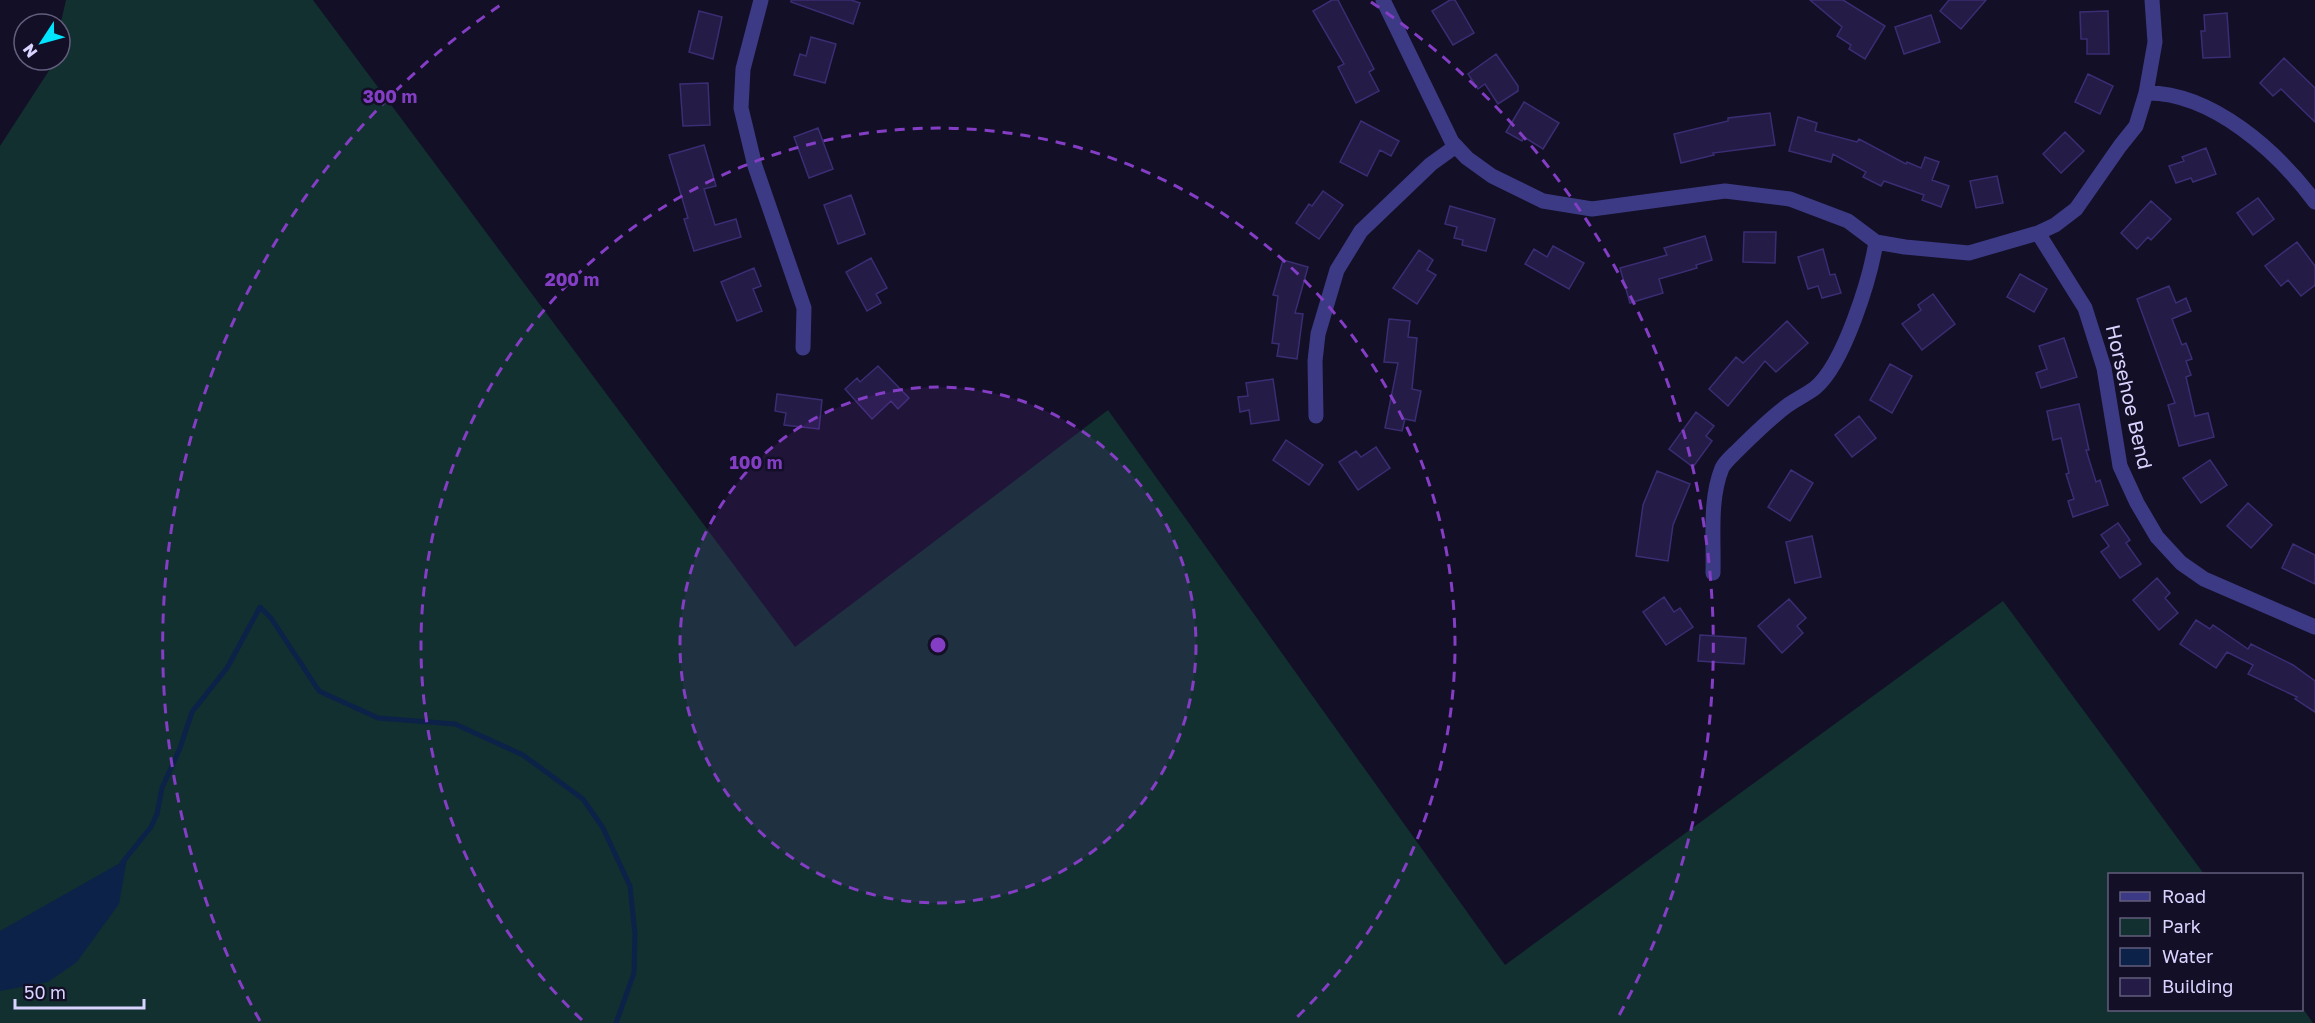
<svg xmlns="http://www.w3.org/2000/svg" width="2315" height="1023" font-family="'Golos Text',sans-serif">
<rect width="100%" height="100%" fill="#130f26"/>
<path fill="#12302f" d="M66,0H313L795,647L1108,410L1505,965L2003,601L2204,874H2110V1010H2302V1007L2313,1023H0V146L50,69L52,60H60V26Z"/>
<path fill="#0c2248" d="M127,859L119,904L77,962L48,982L0,991V931Z"/>
<g fill="none" stroke-linecap="round" stroke-linejoin="round">
<path stroke="#0c2248" stroke-width="5" d="M122,863L151,827L157,814L162,788L180,748L192,712L227,668L260,607L271,618L319,691L378,718L455,724L523,755L583,799L603,828L630,886L635,934L634,973L616,1023"/>
</g>
<path fill="#241b47" stroke="#3b2d73" stroke-width="1.5" d="M791,0H851L860,3L853,24L791,2Z
M1332,0H1338L1374,69L1369,72L1379,91L1356,103L1338,67L1344,64L1313,11Z
M1450,0H1455L1474,33L1453,45L1432,11Z
M1810,0H1843L1885,26L1865,59L1849,49L1851,45L1837,36L1842,27Z
M1949,0H1986L1961,29L1940,11Z
M699,11L722,17L713,59L689,52Z
M2108,11L2109,54H2087V39H2081L2080,12Z
M2227,13L2230,57L2203,58L2201,31H2205L2204,15Z
M1931,15L1940,42L1904,54L1895,27Z
M811,37L836,44L825,83L794,75L800,54L806,56Z
M1496,54L1518,86V91L1498,104L1485,84L1478,89L1468,74Z
M2284,58L2315,88V122L2281,89L2273,96L2260,83Z
M2088,74L2113,86L2100,114L2075,102Z
M708,83L710,125L683,126L680,84Z
M1524,102L1559,123L1543,149L1524,137L1522,141L1506,132Z
M1770,113L1775,145L1713,153L1714,155L1681,163L1674,134L1728,121V118Z
M1798,117L1817,123L1815,131L1857,142L1859,139L1906,164L1907,162L1921,168L1925,157L1939,162L1932,180L1949,186L1941,207L1922,200L1924,195L1884,181L1881,186L1863,177L1866,172L1833,154L1831,162L1789,151Z
M1361,121L1399,141L1391,156L1380,150L1367,176L1340,162Z
M818,128L833,169L809,178L794,137Z
M2065,132L2084,151L2061,173L2043,154Z
M704,145L716,186L704,189L715,225L736,219L741,237L694,251L684,219L688,218L669,155Z
M2206,148L2216,174L2193,182L2191,178L2176,183L2169,166L2184,161L2182,157Z
M1997,176L2003,203L1976,208L1970,181Z
M1323,191L1343,205L1319,239L1296,223L1309,204L1312,206Z
M851,195L865,234L838,244L824,205Z
M2258,198L2274,219L2253,235L2237,213Z
M2151,201L2171,219L2151,240L2148,237L2137,249L2121,233Z
M1450,206L1495,219L1486,251L1462,245L1463,240L1454,238L1457,227L1445,224Z
M1744,232H1776L1775,263L1743,262Z
M1705,236L1712,260L1696,265L1697,268L1659,279L1663,293L1630,303L1620,268L1667,255L1664,248Z
M2297,242L2315,266V285L2301,296L2288,280L2281,286L2265,266Z
M1553,246L1584,263L1569,289L1525,264L1534,249L1547,257Z
M1823,249L1830,275L1835,274L1841,293L1822,298L1818,286L1808,289L1798,257Z
M1419,250L1433,260L1427,270L1436,275L1417,304L1393,288Z
M871,258L887,288L876,294L881,303L867,311L846,272Z
M1283,260L1308,267L1295,313L1303,314L1297,359L1277,356L1279,344L1272,343L1278,296L1273,295Z
M754,268L761,286L753,289L762,311L737,321L721,282Z
M2020,274L2047,289L2034,312L2007,297Z
M2169,286L2176,303L2186,298L2191,311L2172,319L2182,345L2186,343L2192,359L2186,361L2191,375L2186,377L2195,416L2208,413L2214,437L2179,446L2168,405L2175,403L2137,299Z
M1933,294L1955,324L1922,350L1902,324L1921,310L1918,305Z
M1389,319L1410,321L1408,337L1417,338L1412,389L1421,391L1415,421L1405,419L1402,431L1385,428L1398,363L1384,362Z
M1787,321L1808,343L1776,372L1765,361L1728,406L1709,389L1736,357L1743,363Z
M2064,338L2077,377L2041,388L2036,373L2047,369L2039,346Z
M1890,364L1912,376L1892,413L1870,400Z
M878,366L909,398L898,409L891,401L872,419L845,389L857,378L860,382Z
M1273,379L1279,420L1251,424L1249,410L1240,412L1238,397L1248,396L1246,383Z
M777,394L822,400L819,429L784,425L786,413L775,411Z
M2079,404L2089,450H2086L2096,482L2100,480L2108,505L2073,517L2068,501L2074,499L2066,474L2069,473L2061,438L2053,440L2047,411Z
M1696,412L1714,426L1706,436L1712,441L1693,467L1669,449Z
M1859,416L1876,438L1852,457L1835,435Z
M1286,440L1323,465L1309,485L1273,460Z
M1376,447L1390,468L1358,490L1339,462L1356,451L1361,457Z
M2210,460L2227,485L2201,503L2183,478Z
M1791,470L1813,483L1790,521L1768,507Z
M1657,471L1690,484L1673,525L1668,561L1636,556L1643,505Z
M2248,503L2272,525L2251,548L2227,526Z
M2118,523L2130,540L2126,543L2141,564L2120,578L2101,552L2109,546L2101,535Z
M1812,536L1821,577L1795,583L1786,542Z
M2293,544L2315,555V584L2282,568Z
M2157,578L2170,593L2165,598L2178,613L2159,630L2133,600Z
M1664,597L1674,612L1680,608L1693,627L1666,645L1643,612Z
M1789,599L1806,618L1797,626L1803,633L1782,653L1758,626Z
M2196,620L2210,629L2213,625L2248,649L2251,644L2293,665L2315,681V712L2295,699L2297,697L2248,674L2253,665L2227,652L2216,668L2180,644Z
M1700,635L1746,638L1744,664L1698,661Z"/>
<g fill="none" stroke-linecap="round" stroke-linejoin="round">
<path stroke="#3d3a85" stroke-width="15" d="M761,0L743,69L741,108L755,166L804,308L803,348
M1383,0L1452,142L1467,158L1492,176L1543,201L1592,209L1725,191L1790,199L1848,221L1876,242L1905,247L1969,253L2038,233L2055,225L2076,209L2120,146L2136,126L2146,93L2155,42L2152,0
M2146,93C2212,92 2278,152 2315,202
M2038,233L2085,308L2104,368L2120,466L2137,503L2157,537L2181,563L2204,579L2315,627
M1316,416L1315,361L1318,334L1337,270L1361,231L1431,164L1456,146
M1713,573C1714,539 1709,500 1722,468C1725,462 1732,456 1737,451C1753,435 1769,419 1788,405C1797,399 1807,394 1815,388C1844,364 1870,279 1876,242"/>
</g>
<circle cx="938" cy="645" r="258" fill="#843dc5" fill-opacity=".12"/>
<g fill="none" stroke="#843dc5" stroke-width="3" stroke-dasharray="10 8">
<circle cx="938" cy="645" r="258"/>
<path d="M582 1020A517 517 0 1 1 1294 1020"/>
<path d="M260 1021A775 775 0 0 1 505 2M1371 2A775 775 0 0 1 1616 1021"/>
</g>
<g text-anchor="middle" stroke-width="5" stroke-linejoin="round" paint-order="stroke">
<g font-size="20" fill="#d9d4ff" stroke="#130f26">
<text transform="translate(2129 397) rotate(77)" y="7">Horsehoe Bend</text>
</g>
</g>
<circle cx="938" cy="645" r="9" fill="#843dc5" stroke="#130f26" stroke-width="3"/>
<g font-size="18" text-anchor="middle" font-weight="bold" fill="#843dc5" stroke="#130f26" stroke-width="5" stroke-linejoin="round" paint-order="stroke">
<text x="390" y="103">300 m</text>
<text x="572" y="286">200 m</text>
<text x="756" y="469">100 m</text>
</g>
<rect x="2108" y="873" width="195" height="138" fill="#130f26" stroke="#625e7d" stroke-width="1.5"/>
<rect x="2120" y="892" width="30" height="9" fill="#3d3a85" stroke="#625e7d" stroke-width="1.5"/>
<text x="2162" y="903" font-size="18" fill="#d9d4ff">Road</text>
<rect x="2120" y="918" width="30" height="18" fill="#12302f" stroke="#625e7d" stroke-width="1.5"/>
<text x="2162" y="933" font-size="18" fill="#d9d4ff">Park</text>
<rect x="2120" y="948" width="30" height="18" fill="#0c2248" stroke="#625e7d" stroke-width="1.5"/>
<text x="2162" y="963" font-size="18" fill="#d9d4ff">Water</text>
<rect x="2120" y="978" width="30" height="18" fill="#241b47" stroke="#625e7d" stroke-width="1.5"/>
<text x="2162" y="993" font-size="18" fill="#d9d4ff">Building</text>
<g transform="translate(42 42) rotate(234)"><circle r="28" fill="#130f26" stroke="#625e7d" stroke-width="1.5"/>
<path d="M0-4.5L10 22L0 15L-10 22Z" fill="#00e5ff"/>
<text y="-9" font-size="16" font-weight="bold" text-anchor="middle" fill="#d9d4ff">N</text>
</g>
<path d="M15 999v9h129v-9" fill="none" stroke="#d9d4ff" stroke-width="3"/>
<text x="24" y="999" font-size="18" fill="#d9d4ff" stroke="#130f26" stroke-width="4.5" paint-order="stroke">50 m</text>
</svg>
